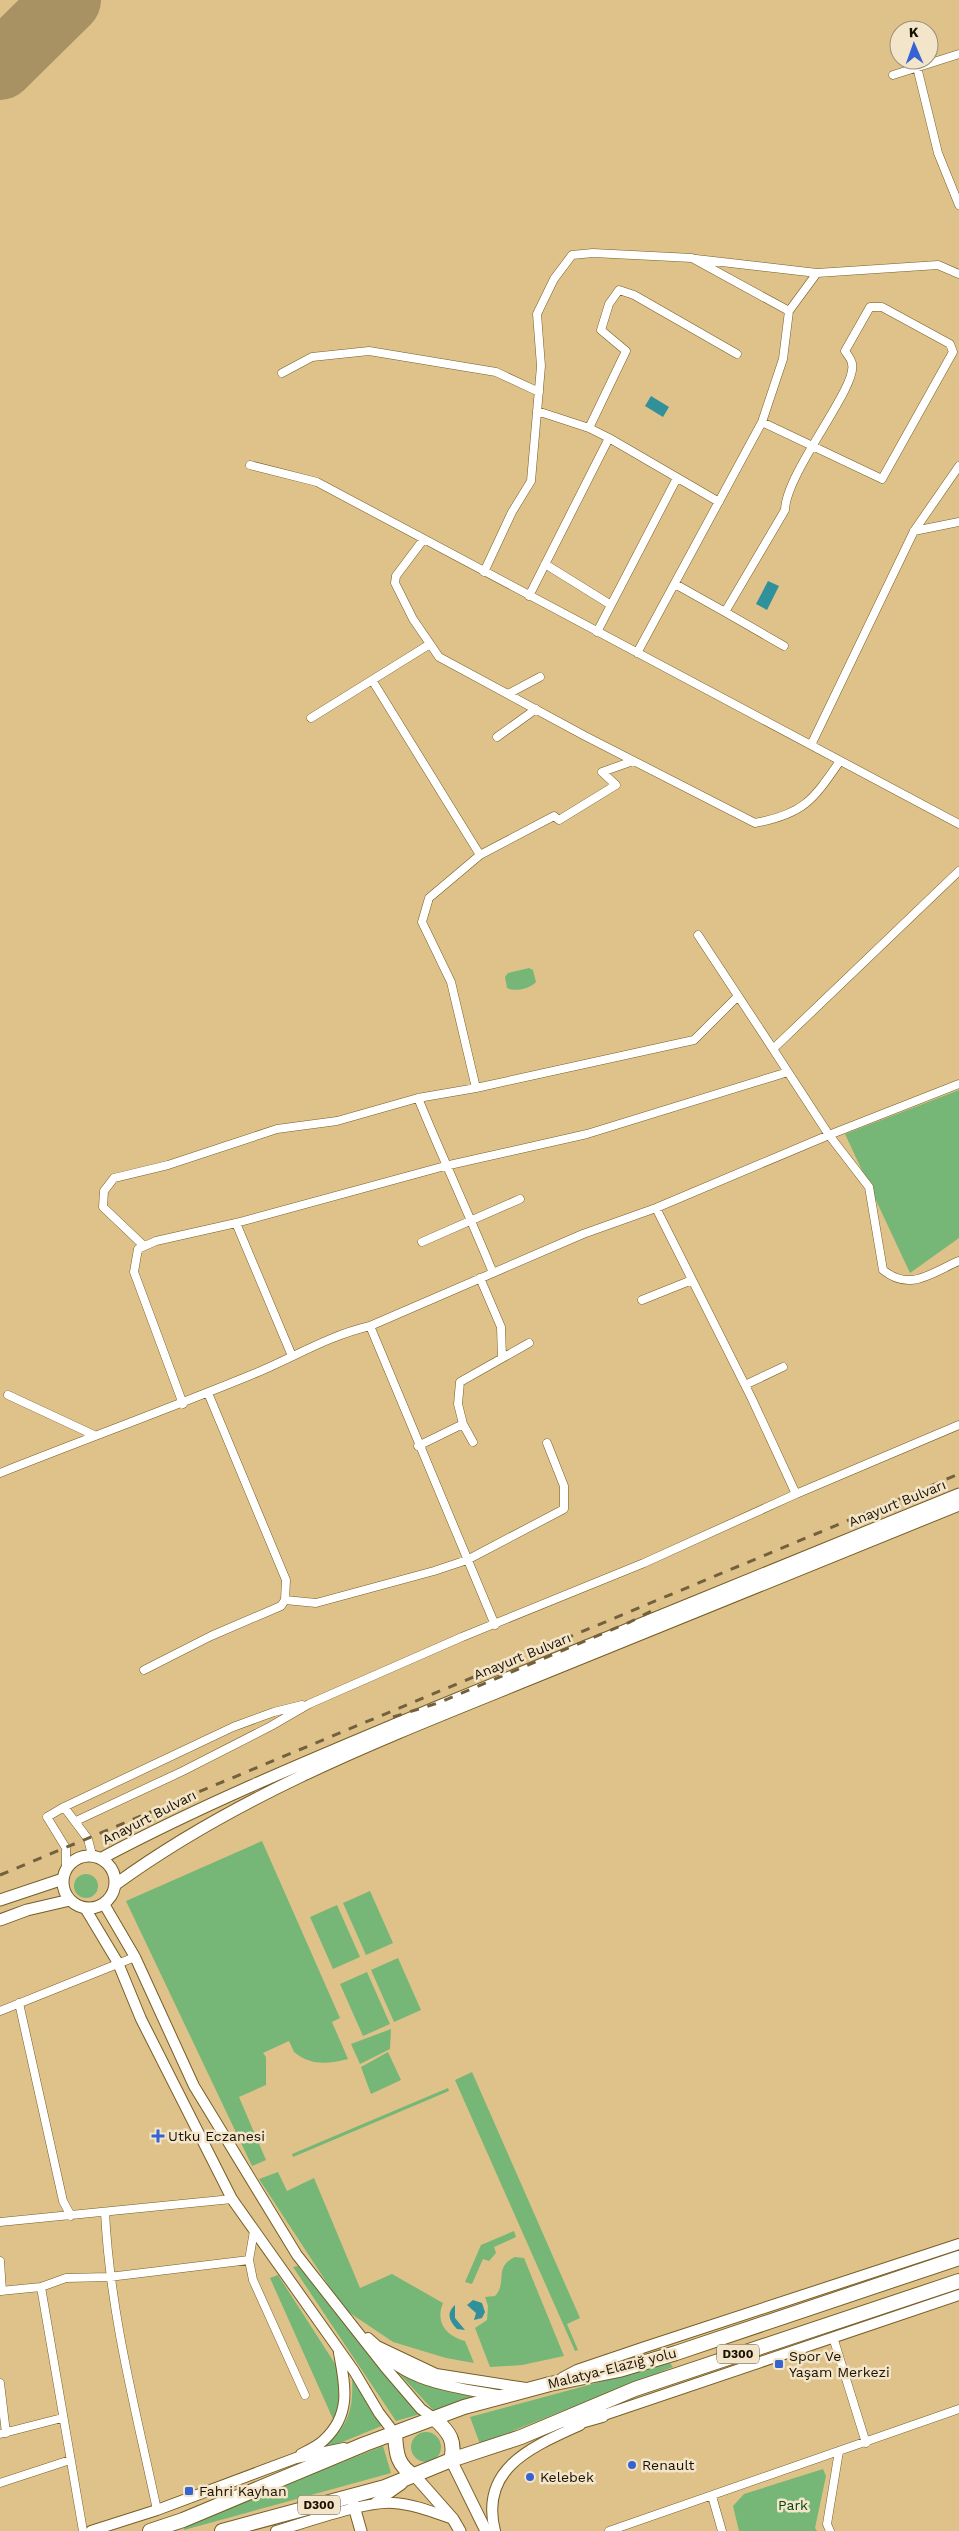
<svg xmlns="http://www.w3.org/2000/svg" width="959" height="2531" font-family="'Work Sans',sans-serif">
<rect width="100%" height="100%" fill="#dec28a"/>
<path fill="#76b777" d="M529,968L533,970L536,982C530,989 515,992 507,988L505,977L508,973Z
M959,1090V1238L910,1273L845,1134Z
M262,1841L340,2018L332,2022L348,2059C328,2064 311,2066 294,2052L289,2041L263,2053L266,2057V2085L239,2097L266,2160L252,2166L126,1901Z
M74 1886a12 12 0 1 1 24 0a12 12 0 1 1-24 0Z
M370,1891L393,1943L366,1955L343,1903Z
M337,1905L360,1957L333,1969L310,1917Z
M398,1958L421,2010L394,2022L371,1970Z
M367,1972L390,2024L363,2036L340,1984Z
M391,2029L390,2049L360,2064L351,2044Z
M388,2052L401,2080L371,2094L361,2067Z
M472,2072L580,2318L567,2324L578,2350L575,2351L455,2080Z
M448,2088L449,2091L293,2157L292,2154Z
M278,2172L287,2191L314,2178L360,2288L392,2274L443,2303C435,2322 446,2336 465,2341L474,2363L446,2358L393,2342L344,2309L259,2179Z
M514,2231L516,2237L494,2247L496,2253L489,2261L483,2259L472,2284L465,2282L481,2245Z
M515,2257L524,2258L564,2356L522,2365L490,2367L475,2328L487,2320L488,2306L485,2297L495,2296C508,2283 493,2267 515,2257Z
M298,2266L416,2409L420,2414L396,2421L293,2267Z
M278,2275L341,2373L340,2413L333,2419L270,2278Z
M379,2352L409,2369L487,2393L434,2411Z
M670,2363L673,2367L480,2444L470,2417Z
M352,2378L384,2425L320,2451L319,2449C347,2431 354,2411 352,2378Z
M411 2447a15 15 0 1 1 30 0a15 15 0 1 1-30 0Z
M383,2446L391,2473L184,2530L183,2525Z
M823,2469L826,2476L815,2528L817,2531H739L733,2506L744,2494Z"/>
<path fill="#31919a" d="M651,396L669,407L663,417L645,406Z
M768,581L779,586L767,610L756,604Z
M473,2300L482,2303L485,2312L482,2318L474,2320L476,2313L467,2305Z
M455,2305V2318L465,2330L457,2329C449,2321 446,2313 455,2305Z"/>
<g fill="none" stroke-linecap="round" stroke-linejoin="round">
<path stroke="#a89264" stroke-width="68" d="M0,66L67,0"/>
<g stroke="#775e26" stroke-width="9">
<path id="minor" d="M917,67L938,153L959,205
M893,75L959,54
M696,259L817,273
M282,373L312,357L369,351L496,372L539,392
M537,411L589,428L609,438
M589,428L626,351L601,330L609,304L619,290L634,295L737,354
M250,465L317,482L959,824
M914,531L959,522
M423,540L396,576L395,583L413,619L439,657L585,736L755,823C804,814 813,800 840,761
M545,564L611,605
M484,572L512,512L531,481L541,366L537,314L554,279L572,255L593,253L692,258L789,311
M675,584L725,612L785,510C786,472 858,387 852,364C852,360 847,354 845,351L870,307H882L950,344L953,352L882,479L762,422
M529,596L609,438L719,502
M725,612L784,646
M597,632L677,478
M637,653L762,422L783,359L789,311L817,273L938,265L959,274
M372,680L480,855
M508,694L540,677
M311,718L430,644
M497,737L536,709
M811,745L914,531L959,466
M959,871L773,1049L829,1135L869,1187L883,1270C910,1292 931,1273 959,1261
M698,935L773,1049
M476,1088L451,982L422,922L429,898L480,855L554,816L559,820L616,785L602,772L633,761
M418,1098C442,1157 469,1214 493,1273
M656,1208L752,1399L796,1494
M236,1223L292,1356
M422,1242L520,1199
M144,1246L103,1207L104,1191L114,1178L168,1165L277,1129L337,1121L418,1098L476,1088L694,1040L738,996
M480,1278L501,1327L502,1358
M642,1300L692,1280
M370,1326L495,1625
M745,1385L783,1367
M8,1395L94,1435
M183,1404L134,1272L138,1249L156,1241L236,1223L445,1166L587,1134L788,1072
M463,1424L473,1442
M418,1446L463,1424L458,1404L460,1382L529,1343
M0,1473C83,1440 168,1409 251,1375C291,1359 327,1336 370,1326L583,1234L656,1208L829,1135L959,1084
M285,1600L316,1603L434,1571L467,1560L564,1509V1486L547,1443
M144,1670L211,1636L281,1606L285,1600L286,1580L208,1393
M64,1807L88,1839L92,1855
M76,1821L183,1771L271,1726L309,1704L462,1637L644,1563L796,1494L959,1425
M66,1868V1848L47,1817L64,1807L233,1727L274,1712L302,1705
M19,2003L63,2201L71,2216
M0,2011L135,1957
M105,2212C110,2314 136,2411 157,2510
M0,2222L232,2199
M254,2231L249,2260L253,2280L305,2395
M0,2261L2,2291
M41,2287L83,2531
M0,2291L41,2287L66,2278L109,2277L249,2260
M833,2337L866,2443
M0,2383L6,2433
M0,2434L62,2418
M0,2483L70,2460
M712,2496L722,2531
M609,2531L959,2409
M830,2531L827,2524L839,2451"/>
</g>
<g stroke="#775e26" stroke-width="12">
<path id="tertiary" d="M104,1904L135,1957L194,2086L297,2255L385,2367L421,2409L435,2419
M85,1908L118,1963L141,2019L232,2199L354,2371L379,2413L395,2434
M368,2338L377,2346L436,2374L526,2388
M380,2350C408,2384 461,2388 502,2396
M562,2378L577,2370L645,2347L959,2244
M598,2417L959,2295
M301,2454C309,2450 318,2446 324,2440C352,2414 345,2385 339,2353
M375,2503L402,2484
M91,2531L157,2510L296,2458L344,2448
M276,2531C305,2523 364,2501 393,2503C413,2504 433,2512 453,2519
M495,2531C479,2468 532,2447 580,2425"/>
</g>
<g stroke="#775e26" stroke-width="13">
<path id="secondary" d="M63 1882a26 26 0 1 1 52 0a26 26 0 1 1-52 0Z
M102,1858C211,1800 325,1754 439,1706C612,1634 786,1566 959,1494
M116,1884C241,1793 385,1738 528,1680C671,1622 815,1564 959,1505
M0,1900L63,1879
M0,1920L27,1910L70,1900
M451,2460L486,2531
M415,2476L453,2519L460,2531
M351,2496L361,2531"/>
</g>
<g stroke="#775e26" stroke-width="16">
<path id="trunk" d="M435,2419C449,2432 456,2441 451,2460
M570,2424L602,2415
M395,2434C396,2453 397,2466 415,2476
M150,2531L183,2520L365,2444L464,2407L550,2384L619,2370L676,2353L959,2258
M222,2531L385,2487L451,2460L521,2437L635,2389L959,2281"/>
</g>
<use href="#minor" stroke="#fff" stroke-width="8"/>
<use href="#tertiary" stroke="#fff" stroke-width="10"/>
<use href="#secondary" stroke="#fff" stroke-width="11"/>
<use href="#trunk" stroke="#fff" stroke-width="14"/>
<path stroke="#73613e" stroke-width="3" stroke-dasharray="9 9" stroke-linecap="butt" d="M393,1717L438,1703L630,1622L659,1607
M0,1875L959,1474"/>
</g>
<g fill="#3663d3" stroke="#f3e5c9" stroke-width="2">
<path d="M155.5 2128.5h5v5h5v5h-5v5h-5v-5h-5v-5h5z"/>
<rect x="774" y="2359" width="10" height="10" rx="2.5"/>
<circle cx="632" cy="2465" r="5"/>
<circle cx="530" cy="2477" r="5"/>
<rect x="184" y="2486" width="10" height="10" rx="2.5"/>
</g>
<g text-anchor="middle" stroke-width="5" stroke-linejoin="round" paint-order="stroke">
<g fill="#f3e5c9" stroke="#5c513c" stroke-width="1">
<rect x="717" y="2344.5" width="42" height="19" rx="4"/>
<rect x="298" y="2495.5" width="42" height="19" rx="4"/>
</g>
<g font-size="12" font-weight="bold" fill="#1b1100">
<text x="738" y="2358">D300</text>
<text x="319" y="2509">D300</text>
</g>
<g font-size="14" fill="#1b1100" stroke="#f3e5c9">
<text transform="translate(897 1503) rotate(-22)" y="5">Anayurt Bulvarı</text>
<text transform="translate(522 1656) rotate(-22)" y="5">Anayurt Bulvarı</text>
<text transform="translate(149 1817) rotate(-27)" y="5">Anayurt Bulvarı</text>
<text transform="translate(612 2368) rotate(-14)" y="5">Malatya-Elazığ yolu</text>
</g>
<g font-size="14" fill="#1b1100" stroke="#f3e5c9" text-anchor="start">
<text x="168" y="2141">Utku Eczanesi</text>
<text x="789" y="2361">Spor Ve<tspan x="789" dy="16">Yaşam Merkezi</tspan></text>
<text x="642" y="2470">Renault</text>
<text x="540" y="2482">Kelebek</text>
<text x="199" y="2496">Fahri Kayhan</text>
</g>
<g font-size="14" fill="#074811" stroke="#f3e5c9">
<text x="793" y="2510">Park</text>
</g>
</g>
<g transform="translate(914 45) rotate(358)"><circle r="24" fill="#f3e5c9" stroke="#9d9079"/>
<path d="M0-4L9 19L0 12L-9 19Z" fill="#3663d3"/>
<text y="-8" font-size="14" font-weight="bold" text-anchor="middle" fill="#1b1100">K</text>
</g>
</svg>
